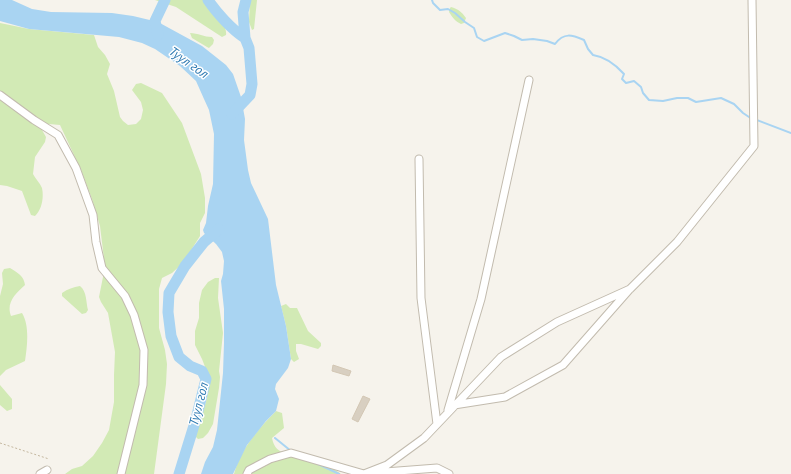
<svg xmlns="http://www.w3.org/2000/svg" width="791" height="474" font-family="'PT Sans',sans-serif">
<rect width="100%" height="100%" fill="#f6f3ec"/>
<path fill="#d2eab5" d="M155,0H205C211,9 228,24 226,35L222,37L176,7Z
M250,0H257L254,29L252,30L249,22Z
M451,7C458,9 462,12 466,18L464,23L461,24C456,22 452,17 449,12L450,8Z
M0,23L29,29L94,35L98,47L105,55L110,64L107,74L114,91L120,117L123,121L128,125L136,124L141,119L143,110L141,102L132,90L136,84L141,83L162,93L182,123L201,174L205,198V213L200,223V236L183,263L172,273L162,278L159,289V328L165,350L167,364L166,384L154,474H65L72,469L82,466L93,456L102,443L109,430L114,402V375L115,352L108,313L101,302L99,297L105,267L100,226L92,199L81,170L60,125L49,124L42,130L46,137L45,142L35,157L33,174C35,178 40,183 42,188C44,197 42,210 35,216L31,215L22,191L7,186L0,185Z
M190,33C198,33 204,37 212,37L214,40L213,44L209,48L207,47L192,38Z
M10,268C18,273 24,276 25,285C15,294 6,303 11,316L22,313C30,326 27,347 25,361L6,370L0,376V296L3,284L2,273L4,269Z
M215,278H219L218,298L223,333L219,371L220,377L219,388L213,424L208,433L203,438L198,439L196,437V430L206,402L209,377L202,359L195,345V331L199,318V303L202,290L208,282Z
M80,286C87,291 86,303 88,310L86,313L82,314L62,296V293C68,289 73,287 80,286Z
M286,304L290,308H297L308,331L321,343V346L318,349L301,344H296V351L299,359L294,362L291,359L286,326L281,306Z
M0,385L12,399V409L7,411L0,405Z
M276,411L282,413L284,428L272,438C273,443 275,448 280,451C298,463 323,459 341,474H234C240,450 259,428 276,411Z"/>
<path fill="#a9d4f2" d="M0,0H12L32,9L51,12L112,13L133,16L158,22L202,46L226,65L233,74L241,97L245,119L244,140L248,170L251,183L268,219L276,285L286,326L291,359L288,368L276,384L275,389L279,399L276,411L266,421L247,445L233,474H201L205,462L213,447L217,430L223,373L224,343V309L221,281L223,274L224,261L222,252L216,244L204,233L203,230L206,223L208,206L213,184L214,134L209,110L204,99L196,81L180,66L155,49L142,43L119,37L29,29L0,21Z"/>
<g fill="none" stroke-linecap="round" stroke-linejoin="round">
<path stroke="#a9d4f2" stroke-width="2" d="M432,0L433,3L440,10L448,9L455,13L465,22L474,28L477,37L484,41L505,33L514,36L522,40L533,39L547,41L555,44C564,32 572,35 584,40L588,49L593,55C606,57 615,64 624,74L622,79L626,83L634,81L641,87L643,93L649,100L663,101L677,98H688L696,102L721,98L734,104L743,113L749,117L791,133
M275,438L291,451
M318,464L339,474"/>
<path stroke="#a9d4f2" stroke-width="11" d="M208,0C216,12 232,30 245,38
M158,35L155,21L165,0
M232,114L250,95L252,84L249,48L245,38L243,12L246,0
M179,474L196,419L206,379L202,371L190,366L179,357L171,336L168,312L169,293L185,266L204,242L219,229"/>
</g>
<path fill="#d8cfc1" stroke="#d3c7b4" d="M333,365L351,371L349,376L332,371Z
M363,396L370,399L358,422L352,419Z"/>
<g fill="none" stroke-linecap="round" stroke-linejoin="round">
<g stroke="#c2bbae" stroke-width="9">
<path id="street" d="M0,95L34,120L58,135L76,168L93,215L96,242L102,268L125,296L134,315L144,350L143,385L121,474
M419,159L421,298L437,424
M454,405L505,397L563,365L629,290
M448,410L481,299L529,80
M372,473L437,468L449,474
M40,474L47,470
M247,474L249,470L270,459L291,453L364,474L387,465L424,438L501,357L557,322L630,289L677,242L754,146L752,0"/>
</g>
<path stroke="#c4b79f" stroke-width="1" stroke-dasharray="2 2" stroke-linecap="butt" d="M0,443L49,459"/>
<use href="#street" stroke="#fff" stroke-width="7"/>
</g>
<g text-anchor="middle" stroke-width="3" stroke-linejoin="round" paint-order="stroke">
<g font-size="13" font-style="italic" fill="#2e7ab2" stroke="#fff">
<text transform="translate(189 62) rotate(35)" y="5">Туул гол</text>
<text transform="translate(198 404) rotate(-76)" y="5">Туул гол</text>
</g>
</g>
</svg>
